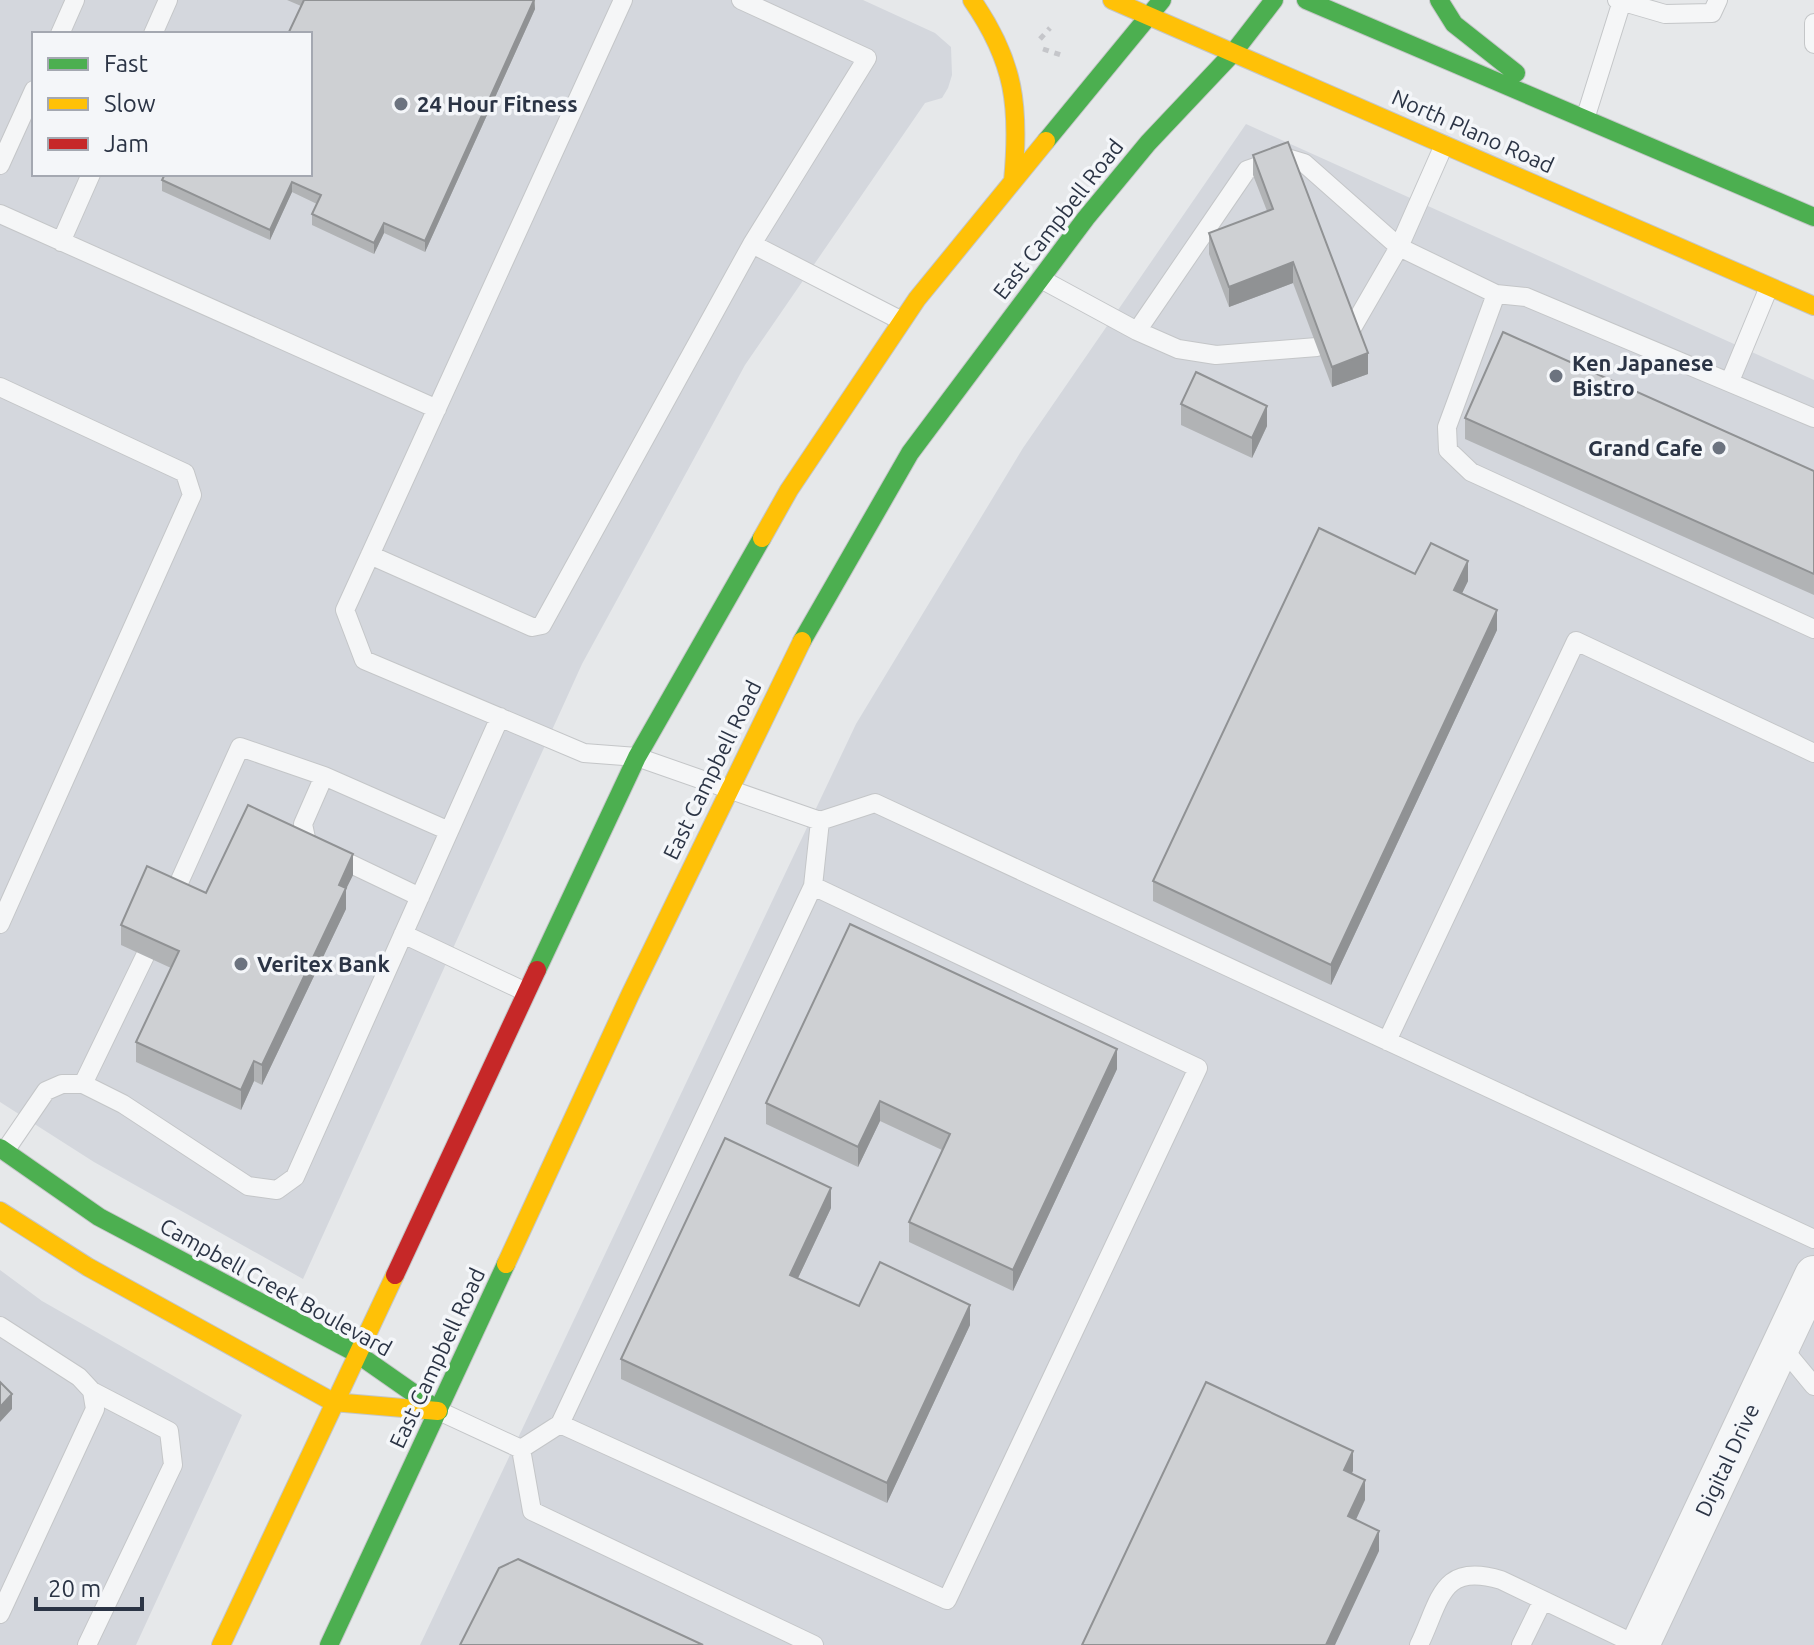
<svg xmlns="http://www.w3.org/2000/svg" width="1814" height="1645" font-family="Ubuntu,sans-serif">
<rect width="100%" height="100%" fill="#e6e8ea"/>
<path fill="#d4d7dd" fill-rule="evenodd" d="M0,0H863L935,33L951,47L952,75L948,88L942,98L925,103L745,365L582,664L303,1279L94,1162L0,1102ZM34,34H310V174H34Z
M1246,124L1814,380V1645H420L856,724L1023,448Z
M0,1270L42,1301L242,1415L136,1645H0Z"/>
<g fill="none" stroke-linecap="round" stroke-linejoin="round">
<g stroke="#c4c6c8" stroke-width="20">
<path id="lane" d="M623,0L345,610L364,660L584,753L637,757L820,821L875,803L1814,1239
M1617,0L1665,14L1712,13L1718,0
M1814,23V44
M60,34L75,0
M153,34L168,0
M1585,119L1622,1
M0,165L34,90
M0,214L437,409
M61,242L91,174
M752,244L902,321
M1041,279L1137,331L1247,170L1284,157L1304,163L1399,247L1496,294
M1351,330L1399,247L1444,145
M1137,331L1178,349L1216,355L1317,347
M1730,381L1769,287
M0,387L185,473L192,495L0,924
M1814,418L1526,297L1496,294L1447,427L1448,450L1471,472L1814,629
M370,555L532,627L542,625L752,244L867,58L741,0
M324,776L449,831
M172,898L240,747L324,776L303,824L307,843L420,897
M403,934L526,992
M1387,1041L1576,641L1814,753
M83,1084L145,956
M5,1151L46,1091L62,1084H83L123,1104L248,1186L277,1190L295,1177L500,717
M0,1326L79,1377L92,1391L95,1409L0,1614
M1781,1346L1814,1386
M439,1411L521,1449L532,1511L814,1645
M560,1424L813,886
M521,1449L560,1424L947,1600L1198,1068L813,886L820,821
M87,1645L173,1465L169,1431L92,1391
M1419,1645C1441,1599 1441,1562 1501,1580L1637,1645
M1521,1645L1543,1600"/>
</g>
<g stroke="#c4c6c8" stroke-width="40">
<path id="street" d="M1640,1645L1814,1275"/>
</g>
<g stroke="#c4c6c8" stroke-width="20">
<path id="fast" d="M1306,0L1814,217
M1439,0L1454,24L1516,73
M1046,141L1162,0
M802,641L910,453L1086,218L1148,143L1233,53L1274,0
M537,970L637,757L762,538
M0,1148L99,1217L356,1353L439,1411
M329,1645L506,1264"/>
</g>
<g stroke="#c4c6c8" stroke-width="20">
<path id="slow" d="M972,0C1015,62 1020,107 1013,181
M1112,0L1814,306
M762,538L789,490L917,299L1046,141
M0,1211L88,1267L333,1402L438,1411
M506,1264L630,995L802,641
M221,1645L395,1275"/>
</g>
<g stroke="#c4c6c8" stroke-width="20">
<path id="jam" d="M395,1275L537,970"/>
</g>
<path stroke="#c5c6ca" stroke-width="5" stroke-dasharray="6 6" stroke-linecap="butt" d="M1040,39L1050,28
M1043,49L1061,55"/>
<use href="#lane" stroke="#f5f6f7" stroke-width="18"/>
<use href="#street" stroke="#f5f6f7" stroke-width="38"/>
<use href="#fast" stroke="#4caf50" stroke-width="18"/>
<use href="#slow" stroke="#ffc107" stroke-width="18"/>
<use href="#jam" stroke="#c62828" stroke-width="18"/>
</g>
<path fill="#b1b3b5" d="M287,0H535V9L425,252L384,233L374,254L312,225V214L317,204L292,192L270,240L162,191V180L310,174L301,6Z
M1253,155L1368,374L1332,387L1293,283L1229,307L1209,254V233L1267,211L1253,175Z
M1181,404L1267,426L1252,458L1181,425Z
M1465,418L1814,471V595L1465,439Z
M1415,574L1468,581L1462,593L1497,630L1331,985L1153,901V881Z
M353,875L346,889V909L262,1085L254,1081L241,1110L136,1062V1042L171,968L121,945V925L206,893Z
M1117,1069L1013,1291L909,1242V1222L942,1150L880,1121L858,1167L766,1124V1103Z
M831,1208L798,1278L859,1306L970,1325L887,1503L621,1379V1359Z"/>
<path fill="#909294" d="M534,0L535,9L425,252V241Z
M292,182V192L270,240V230Z
M384,223V233L374,254V243Z
M1293,262V283L1229,307V287Z
M1368,353V374L1332,387V367Z
M1267,406V426L1252,458V438Z
M1468,561V581L1454,610V590Z
M1497,610V630L1331,985V965Z
M353,854V875L346,889V909L262,1085V1065Z
M1117,1049V1069L1013,1291V1270Z
M254,1061V1081L241,1110V1090Z
M880,1101V1121L858,1167V1147Z
M831,1188V1208L790,1295V1275Z
M970,1305V1325L887,1503V1483Z
M12,1394V1409L0,1422V1407Z
M1353,1451V1471L1344,1491V1470Z
M1365,1480V1500L1348,1537V1516Z
M1379,1531V1551L1335,1645H1326Z"/>
<path fill="#ced0d3" stroke="#909294" stroke-width="2" d="M304,0H534L425,241L384,223L374,243L312,214L321,195L292,182L270,230L162,180L165,174H310V34H288Z
M1288,142L1368,353L1332,367L1293,262L1229,287L1209,233L1273,209L1253,155Z
M1503,332L1814,471V574L1465,418Z
M1196,372L1267,406L1252,438L1181,404Z
M1319,528L1415,574L1431,543L1468,561L1454,590L1497,610L1331,965L1153,881Z
M248,805L353,854L339,885L346,888L262,1065L254,1061L241,1090L136,1042L179,951L121,925L147,866L206,893Z
M850,924L1117,1049L1013,1270L909,1222L950,1134L880,1101L858,1147L766,1103Z
M725,1138L831,1188L790,1275L859,1306L880,1262L970,1305L887,1483L621,1359Z
M0,1382L12,1394L0,1407Z
M1206,1382L1353,1451L1344,1470L1365,1480L1348,1516L1379,1531L1326,1645H1082Z
M518,1559L703,1645H460L499,1568Z"/>
<g fill="#6c737f" stroke="#f4f6f9" stroke-width="3">
<circle cx="401" cy="104" r="8"/>
<circle cx="1556" cy="376" r="8"/>
<circle cx="1719" cy="448" r="8"/>
<circle cx="241" cy="964" r="8"/>
</g>
<g text-anchor="middle" stroke-width="7" stroke-linejoin="round" paint-order="stroke">
<g font-size="22" font-weight="bold" fill="#2b3445" stroke="#f4f6f9" text-anchor="start">
<text x="417" y="112">24 Hour Fitness</text>
<text x="1572" y="371">Ken Japanese<tspan x="1572" dy="25">Bistro</tspan></text>
<text x="1703" y="456" text-anchor="end">Grand Cafe</text>
<text x="257" y="972">Veritex Bank</text>
</g>
<g font-size="22" fill="#2b3445" stroke="#f4f6f9">
<text transform="translate(1473 131) rotate(24)" y="8">North Plano Road</text>
<text transform="translate(1058 219) rotate(-52)" y="8">East Campbell Road</text>
<text transform="translate(712 770) rotate(-64)" y="8">East Campbell Road</text>
<text transform="translate(276 1287) rotate(29)" y="8">Campbell Creek Boulevard</text>
<text transform="translate(437 1358) rotate(-65)" y="8">East Campbell Road</text>
<text transform="translate(1727 1460) rotate(-65)" y="8">Digital Drive</text>
</g>
</g>
<rect x="32" y="32" width="280" height="144" fill="#f4f6f9" stroke="#a4a8b1" stroke-width="2"/>
<rect x="48" y="58" width="40" height="12" fill="#4caf50" stroke="#a4a8b1" stroke-width="2"/>
<text x="104" y="72" font-size="24" fill="#2b3445">Fast</text>
<rect x="48" y="98" width="40" height="12" fill="#ffc107" stroke="#a4a8b1" stroke-width="2"/>
<text x="104" y="112" font-size="24" fill="#2b3445">Slow</text>
<rect x="48" y="138" width="40" height="12" fill="#c62828" stroke="#a4a8b1" stroke-width="2"/>
<text x="104" y="152" font-size="24" fill="#2b3445">Jam</text>
<path d="M36 1597v12h106v-12" fill="none" stroke="#2b3445" stroke-width="4"/>
<text x="48" y="1597" font-size="24" fill="#2b3445" stroke="#f4f6f9" stroke-width="6" paint-order="stroke">20 m</text>
</svg>
